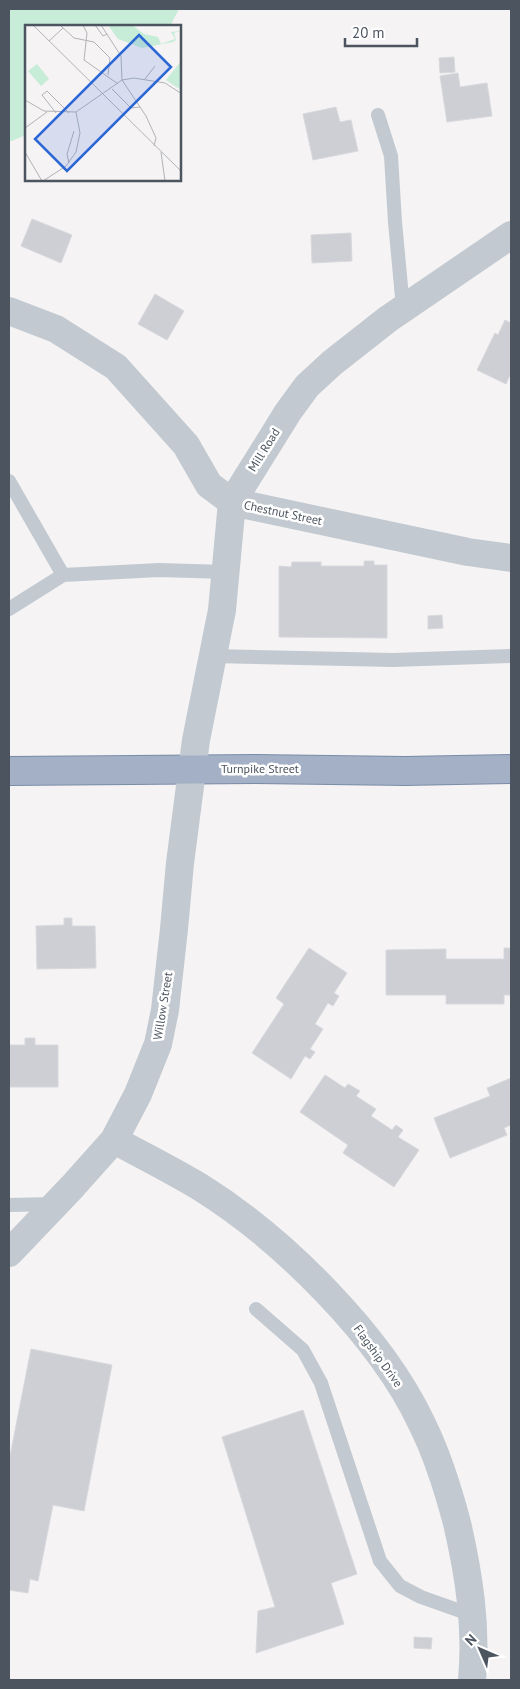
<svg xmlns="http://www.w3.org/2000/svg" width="520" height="1689" font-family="'PT Sans',sans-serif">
<rect width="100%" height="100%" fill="#f5f3f3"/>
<path fill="#c7edd9" d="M9,9H179L170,26H26V135L9,142Z"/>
<path fill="#cdcfd5" stroke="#d8d9dd" d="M454,57L455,72L440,73L439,58Z
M458,73L460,87L487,83L492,116L447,122L440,76Z
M336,107L340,122L351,120L358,151L313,160L303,114Z
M32,219L72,235L61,263L21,246Z
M351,233L352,261L312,263L311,235Z
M155,294L184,311L167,340L138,324Z
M505,320L511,323V373L506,384L477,370L495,333L498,335Z
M364,561H374V565H387V638L279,637V566L291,567L292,562H321V566H364Z
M442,615L443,628L428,629V616Z
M64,918H72V926H95L96,968L37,969L36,926L64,925Z
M309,948L347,973L334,993L339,996L333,1006L328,1003L315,1024L323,1029L310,1049L315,1052L310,1059L305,1056L291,1079L252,1053L284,1004L276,998Z
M504,948H511V995H504V1004H446V995H386V950L446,949V959H504Z
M25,1038H35V1045H58V1087H9V1045H25Z
M325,1075L345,1088L348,1084L360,1091L356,1096L376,1109L371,1116L392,1130L396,1125L403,1130L398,1137L419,1150L394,1187L343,1153L348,1145L300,1112Z
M511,1078V1125L504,1128L507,1135L450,1158L434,1118L490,1096L487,1088Z
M31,1349L112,1365L84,1511L53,1505L38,1581L30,1579L28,1593L9,1590V1461Z
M303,1410L357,1574L331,1583L344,1624L256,1653L258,1611L275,1607L222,1437Z
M414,1637L432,1638L431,1649L414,1648Z"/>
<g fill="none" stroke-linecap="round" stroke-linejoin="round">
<g stroke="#7b8ca8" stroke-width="30">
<path id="trunk" d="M9,771L255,769L405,771L511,769"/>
</g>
<path stroke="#c2c9d0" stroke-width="14" d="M378,115L391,156L395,222L403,308
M9,481L63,575
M9,609L63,575L159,570L226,572
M212,656L393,660L511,656
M9,1205L54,1204
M256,1309L303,1350L321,1383L380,1561L400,1586L421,1597L472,1615"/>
<path stroke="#c2c9d0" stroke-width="28" d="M9,311L56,329L116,367L186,445L209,485L232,502L468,552L511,558
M114,1140C142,1155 172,1170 200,1187C282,1238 381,1336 422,1424C438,1456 448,1489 457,1523C469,1575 477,1627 472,1680
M9,1253L72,1187L114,1140L138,1094L158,1044L165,1010L174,929L180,863L196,740L222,610L232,502L288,412L307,386L332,363L388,319L511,235"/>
<use href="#trunk" stroke="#a3b0c5" stroke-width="28"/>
</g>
<g text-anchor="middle" stroke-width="5" stroke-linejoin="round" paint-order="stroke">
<g font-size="12" fill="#4c545f" stroke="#fff">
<text transform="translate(264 450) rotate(-58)" y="4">Mill Road</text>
<text transform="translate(283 513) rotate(12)" y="4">Chestnut Street</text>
<text x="260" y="773">Turnpike Street</text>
<text transform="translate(163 1006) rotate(-81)" y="4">Willow Street</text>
<text transform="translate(378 1356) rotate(54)" y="4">Flagship Drive</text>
</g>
</g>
<g transform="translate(25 25)">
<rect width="156" height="156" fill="#f5f3f3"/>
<path d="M83,0H107L119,9L133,12L136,19L150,14L146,7L156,6L149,8L151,15L148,17L117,23L93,14ZM156,36H157L156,65L141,55ZM12,39L24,54L16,61L3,46Z" fill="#c7edd9"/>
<path fill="none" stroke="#b1b3b8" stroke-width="1" d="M8,0L157,147M35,0L49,13L69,17L85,33L83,50M58,0L62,8L59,35L93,59M70,0L78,11L82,9M76,0L96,31L97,55L121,91L131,113L129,121M24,16L38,3M120,54L130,41M87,64L106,83L115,82M0,75L19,86L51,87L97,55L109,53L140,58L157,69M31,88L17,70L22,66L44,88M0,103L22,87M0,127L17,156M136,127L140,156M44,138L42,129L49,106M18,156L41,141L51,127L55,108L51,87"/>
<path fill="#2c67d6" fill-opacity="0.15" stroke="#2c67d6" stroke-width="2.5" d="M114,10L146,42L42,146L10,114Z"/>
<rect width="156" height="156" fill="none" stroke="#4c545f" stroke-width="2.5"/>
</g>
<rect width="520" height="1689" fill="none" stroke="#4c545f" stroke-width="20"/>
<g transform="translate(480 1649) rotate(315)" stroke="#ffffff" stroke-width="4" paint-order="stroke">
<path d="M0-4L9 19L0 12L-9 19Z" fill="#4c545f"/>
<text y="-8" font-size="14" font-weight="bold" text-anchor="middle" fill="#4c545f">N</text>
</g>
<path d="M345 38v8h72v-8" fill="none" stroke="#4c545f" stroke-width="2.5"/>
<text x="352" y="38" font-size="15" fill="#4c545f" stroke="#ffffff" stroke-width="4" paint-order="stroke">20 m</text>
</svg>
